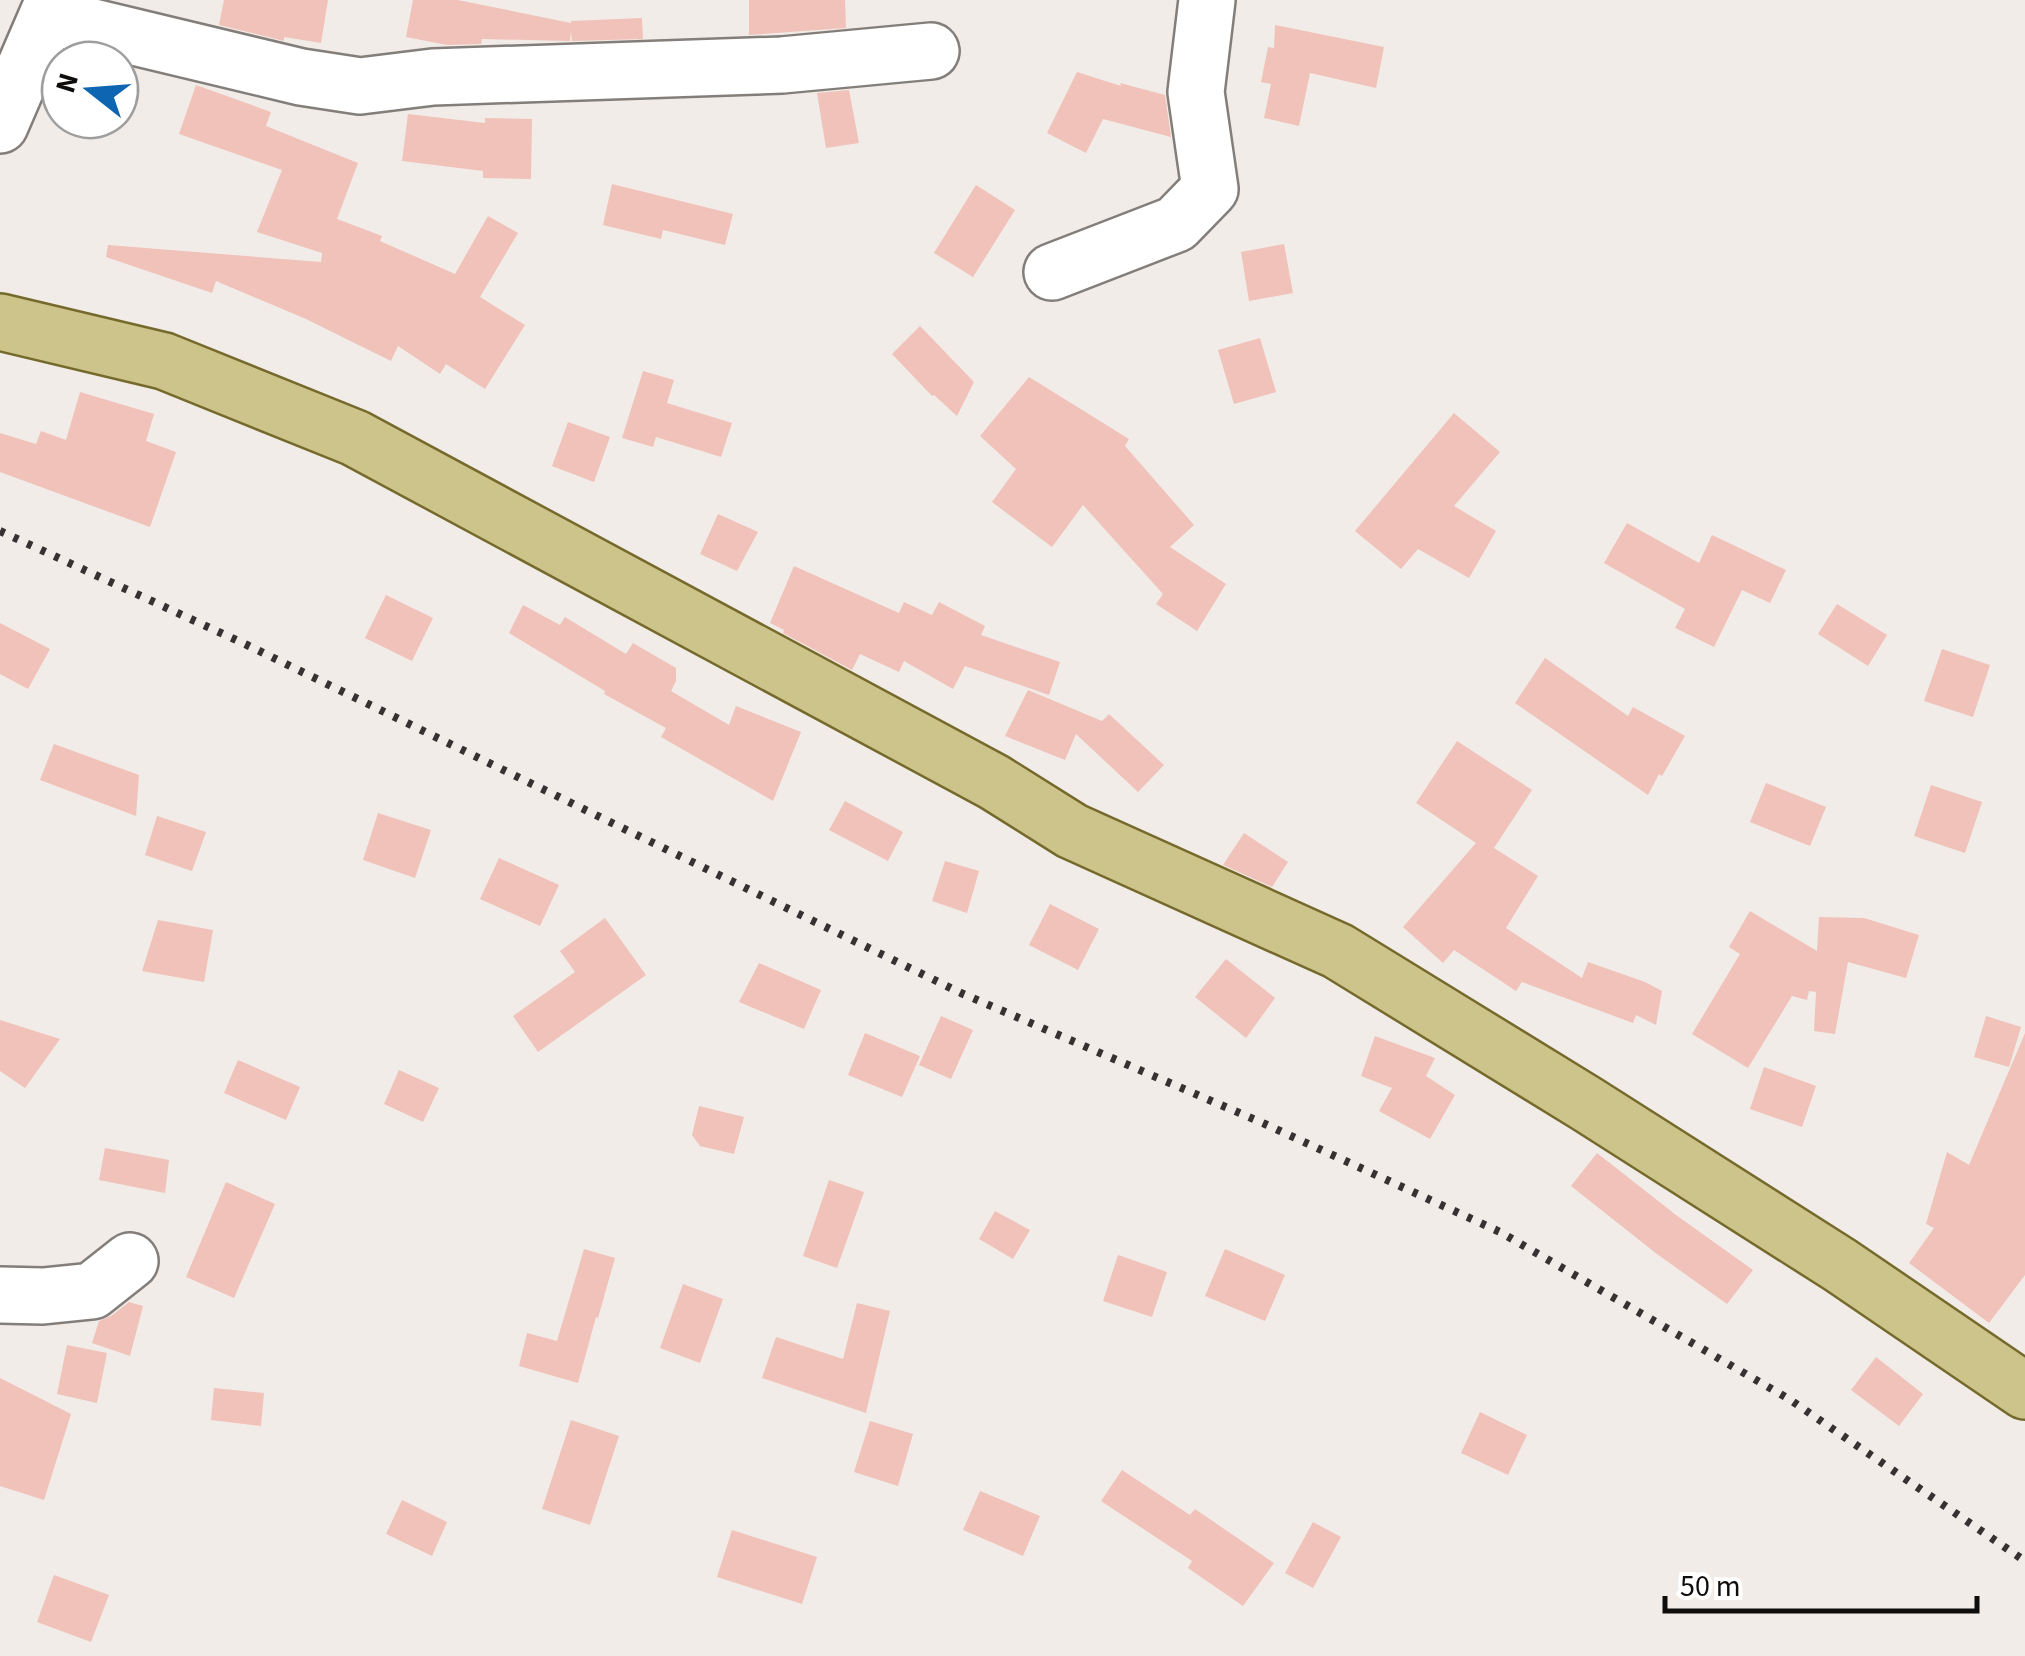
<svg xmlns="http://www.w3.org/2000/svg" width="2025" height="1656" font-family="'Source Sans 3',sans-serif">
<rect width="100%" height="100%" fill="#f1ece7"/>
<path fill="#f0c2b9" d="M224,0H328L321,43L284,37V41L219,25Z
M413,0H458L571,23V21L642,18L643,39L572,41L571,31L570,41L482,39L481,44L447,45L406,37Z
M749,0H845L846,28L749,35Z
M1275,25L1384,47L1376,88L1310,73L1299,126L1264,118L1271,84L1261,82L1268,47L1274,48Z
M1077,72L1121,86L1120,83L1165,95L1171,137L1103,119L1086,153L1047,133Z
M196,85L271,112L266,126L358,163L337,219L382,236L380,241L455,274L488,216L518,233L480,297L525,325L485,389L446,364L440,374L398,346L391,361L306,319L216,281L212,293L106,257L108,245L321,262L322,253L257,232L282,170L179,134Z
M849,90L859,143L826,148L817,93Z
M408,114L485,123V118L532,119L531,179L483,178V171L402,161Z
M612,184L733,214L725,245L663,230L661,239L603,225Z
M976,185L1015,210L973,277L934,253Z
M1284,244L1293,293L1249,301L1241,252Z
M920,326L974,382L957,416L934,395L932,396L892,354Z
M1260,338L1276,392L1234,404L1218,350Z
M643,371L674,380L667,403L732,423L721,457L656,437L653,447L622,438Z
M1029,377L1129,439L1125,446L1194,525L1170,547L1226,584L1197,631L1156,604L1163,594L1083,505L1052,547L992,502L1016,469L980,436Z
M80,392L154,414L146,441L176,452L150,527L0,472V433L36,444L41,431L66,440Z
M1454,413L1500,452L1454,506L1496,531L1469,578L1418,549L1401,569L1355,531Z
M568,422L610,437L594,482L552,466Z
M718,514L758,532L737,571L700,554Z
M1627,523L1699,563L1712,535L1786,570L1770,603L1742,590L1714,647L1675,628L1685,609L1604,563Z
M794,566L899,613L904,602L932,615L939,602L985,626L981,635L1060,662L1049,695L965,666L953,689L904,661L899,672L860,654L852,670L783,633L784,630L770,623Z
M386,595L433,618L412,661L365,638Z
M1837,604L1887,635L1868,666L1818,634Z
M523,605L560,625L565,617L626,654L633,643L676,668V681L671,691L729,725L736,706L801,732L773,801L661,737L666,728L604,694L605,691L509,633Z
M0,623L50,649L28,689L0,674Z
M1942,649L1990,665L1973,717L1924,701Z
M1545,658L1628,716L1633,707L1685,736L1662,776L1659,774L1648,795L1515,703Z
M1028,690L1102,721L1109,714L1164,765L1138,792L1076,734L1065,760L1005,736Z
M1457,741L1532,790L1494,848L1538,876L1506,928L1582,978L1588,962L1645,982L1662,991L1656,1025L1636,1015L1633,1023L1522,982L1516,991L1454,950L1443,963L1403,927L1476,843L1416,803Z
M54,744L139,775L136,816L40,780Z
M1766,783L1826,807L1810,846L1750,822Z
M1931,785L1982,802L1965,853L1914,836Z
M845,801L903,832L888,861L829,830Z
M378,813L431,830L415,878L363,860Z
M157,816L206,832L192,871L145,855Z
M1244,833L1288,862L1272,887L1223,865Z
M499,858L559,885L540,926L480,899Z
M945,861L979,871L967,913L932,901Z
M1050,904L1099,929L1078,970L1029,945Z
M1750,911L1817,951L1819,917L1864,918L1919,935L1906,978L1848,962L1835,1034L1814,1031L1816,992L1809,991L1807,1000L1792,996L1748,1068L1692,1034L1740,954L1729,947Z
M605,918L646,975L538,1052L513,1016L575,972L560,951Z
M158,920L213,930L204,982L142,971Z
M1226,959L1275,998L1246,1038L1195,997Z
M759,963L821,990L804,1029L739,1002Z
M941,1016L973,1030L951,1079L919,1065Z
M1986,1016L2021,1027L2009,1067L1974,1057Z
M0,1020L60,1039L25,1088L0,1071Z
M865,1033L920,1056L902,1097L848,1075Z
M2025,1033V1275L1989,1323L1909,1263L1934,1228L1926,1224L1947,1152L1969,1165Z
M1375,1036L1435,1058L1426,1076L1455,1095L1430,1139L1379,1111L1392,1088L1361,1076Z
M238,1060L300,1087L286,1120L224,1093Z
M1764,1067L1816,1086L1802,1127L1750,1109Z
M399,1070L439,1088L423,1122L384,1104Z
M699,1106L744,1117L734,1154L700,1146L692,1135Z
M105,1148L169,1160L165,1193L99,1180Z
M1597,1153L1676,1215L1753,1270L1727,1304L1657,1254L1571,1186Z
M829,1180L864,1192L837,1268L803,1256Z
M226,1182L275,1204L234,1298L186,1277Z
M995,1211L1030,1230L1013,1259L979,1239Z
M584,1249L615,1258L598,1318L596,1317L578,1383L519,1366L527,1333L557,1341Z
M1225,1249L1285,1275L1265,1321L1205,1296Z
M1118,1255L1167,1272L1152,1317L1103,1301Z
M683,1284L723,1299L700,1363L660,1348Z
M129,1302L143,1306L130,1356L92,1343L99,1321L111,1316Z
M857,1303L890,1311L866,1413L762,1378L776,1337L843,1359Z
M67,1345L107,1353L97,1403L57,1394Z
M1876,1357L1923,1394L1899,1426L1851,1390Z
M0,1378L71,1414L44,1500L0,1486Z
M214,1388L264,1393L261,1426L211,1420Z
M1480,1412L1527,1435L1508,1475L1461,1453Z
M571,1420L619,1436L590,1525L542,1509Z
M870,1421L913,1434L898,1486L854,1472Z
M1122,1470L1190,1515L1195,1509L1274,1563L1243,1606L1188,1568L1192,1561L1101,1501Z
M980,1491L1040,1516L1023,1556L963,1530Z
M402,1500L447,1522L432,1556L386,1534Z
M1313,1522L1341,1537L1313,1588L1285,1573Z
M732,1530L817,1557L802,1604L717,1577Z
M54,1575L109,1595L91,1642L37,1622Z"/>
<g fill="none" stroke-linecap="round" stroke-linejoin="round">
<g stroke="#837e7a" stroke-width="60">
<path id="minor" d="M47,16L301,77L360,86L433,77L782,65L931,51
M0,125L54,0
M1052,272L1176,224L1210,189L1196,92L1207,0
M0,1295L43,1296L92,1291L130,1261"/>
</g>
<g stroke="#756a2c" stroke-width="60">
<path id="major" d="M0,322L164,361L355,438L994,782L1072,831L1338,951L1587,1104L1840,1265L2025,1391"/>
</g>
<use href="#minor" stroke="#fff" stroke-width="55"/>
<use href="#major" stroke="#cdc48b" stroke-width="55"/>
<path stroke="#353231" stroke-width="8" stroke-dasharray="5 10" stroke-linecap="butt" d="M0,531L247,645L961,993L1265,1124L1500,1232L1789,1399L2025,1561"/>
</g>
<g transform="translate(90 90) rotate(287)"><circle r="48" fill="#ffffff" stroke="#9f9e9e" stroke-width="2.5"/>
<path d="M0-8L18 38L0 25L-18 38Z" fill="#0e65b2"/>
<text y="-15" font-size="28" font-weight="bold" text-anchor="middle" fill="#0f0d0c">N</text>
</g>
<path d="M1665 1596v15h312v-15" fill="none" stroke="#0f0d0c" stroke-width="5"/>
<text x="1680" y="1596" font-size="30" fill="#0f0d0c" stroke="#ffffff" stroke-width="8" paint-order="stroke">50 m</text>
</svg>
